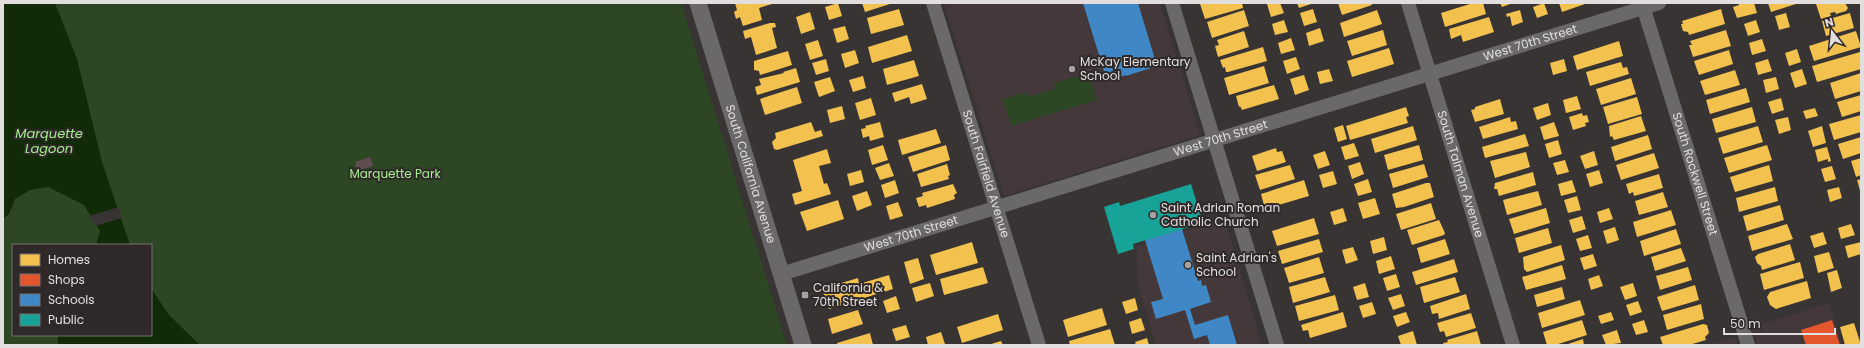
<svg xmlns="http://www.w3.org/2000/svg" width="1864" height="348" font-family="Poppins,sans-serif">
<rect width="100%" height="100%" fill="#383434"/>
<path fill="#45383a" d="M944,3H1160L1200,135L1004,196Z
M1224,218L1262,345H1156L1138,285L1137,246Z
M1829,303L1842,345H1757L1752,327Z
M1735,337L1737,345H1709L1725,340Z"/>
<path fill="#2d4624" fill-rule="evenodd" d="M3,3H681L787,345H3ZM13,245H151V335H13Z
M1088,73L1097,100L1011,126L1003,99L1026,92L1028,97L1055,89L1054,83Z"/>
<path fill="#112a08" d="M3,3H55L77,59L102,162L130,245H96L100,231L84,205L48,187L30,190L15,199L9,214L3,219Z
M151,288L169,315L200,345H58V335H151Z"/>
<path fill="#383434" d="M119,207L122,218L95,226L89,216Z"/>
<path fill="#f2c14e" d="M735,3H775L759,8L762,20L743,26L740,17L736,19L734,12L737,10Z
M838,3L842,16L829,20L825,7Z
M862,3H893L865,12Z
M1203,3H1242L1243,8L1205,19L1200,4Z
M1270,3H1280L1284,13L1271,17L1267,4Z
M1297,3H1314L1299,8Z
M1338,3H1371L1372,5L1342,15Z
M1473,3H1483L1486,14L1445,27L1441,13Z
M1500,3H1513L1502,7Z
M1544,3L1548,14L1537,18L1533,7Z
M1559,3H1588L1562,12Z
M1739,3H1754L1757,13L1737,18L1733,7L1739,5Z
M1768,3H1799L1771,12Z
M1819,3H1845L1848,8L1846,11L1836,14L1835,12L1830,13L1831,16L1821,19L1816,4Z
M899,9L904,25L871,34L867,18Z
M1313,9L1317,22L1304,26L1300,13Z
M1721,9L1725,24L1689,35L1688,32L1683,31L1681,24H1683L1682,21Z
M1244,10L1249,26L1212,38L1207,22Z
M1377,10L1382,24L1344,37L1340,23Z
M1520,10L1523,22L1512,26L1510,16L1507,17L1506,14Z
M810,12L815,29L801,34L796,17Z
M1786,13L1790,27L1779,30L1775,16Z
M1850,13L1854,28L1826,36L1822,21Z
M1489,17L1494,32L1463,42L1461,35L1451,39L1449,29Z
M1284,20L1288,32L1275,35L1272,24Z
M1756,20L1760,32L1748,36L1744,24Z
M770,23H775L776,27L772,28L777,48L756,55L751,37L745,39L743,31Z
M845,26L849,39L837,43L833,29Z
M1320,28L1324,41L1309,46L1306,33Z
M1383,30L1387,45L1352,56L1347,41Z
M1726,30L1731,46L1693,57L1689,45H1692L1690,41Z
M1244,31L1249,47L1218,57L1215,46L1219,45L1217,40Z
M1856,31L1861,47L1814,61L1809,46Z
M907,35L912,51L872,63L868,47Z
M1291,38L1295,50L1281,54L1278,43Z
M1762,39L1766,51L1752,55L1749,43Z
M818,40L823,56L810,60L805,44Z
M1619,41L1623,56L1577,70L1573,56Z
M1263,47L1267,61L1228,72H1226L1225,67L1223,68L1220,60Z
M1389,48L1394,64L1352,77L1347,61Z
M1797,49L1801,62L1789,66L1785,53Z
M855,50L859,63L845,68L841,54Z
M1729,50L1733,64L1699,75L1694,61Z
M788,51L792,65L760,75L759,71L754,70V61Z
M1860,52L1861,69L1817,82L1812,66Z
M1296,57L1300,69L1287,74L1283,61Z
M826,59L829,71L816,75L812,63Z
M1564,59L1567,71L1553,75L1550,63Z
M1768,59L1772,71L1758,75L1755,63Z
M914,60L919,76L887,85L883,69Z
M1621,62L1623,68L1627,67L1629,74L1590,86L1586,72Z
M1264,66L1269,83L1229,95L1224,78Z
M796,68L800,82L757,95L755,87L761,85L759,79L784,73L783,72Z
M1329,69L1333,81L1320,84L1317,72Z
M1802,69L1807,84L1795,88L1790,73Z
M1735,70L1740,85L1705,95L1700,81Z
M1861,73V91L1835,99L1830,83Z
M1304,75L1309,90L1295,95L1290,79Z
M863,76L866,88L853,92L849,80Z
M830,77L835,91L819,97L814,82Z
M1776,77L1779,89L1766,93L1763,80Z
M1631,78L1636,94L1601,105L1596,89Z
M922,84L927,99L911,104L909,97L895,102L892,93Z
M1274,85L1279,99L1242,110L1240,106L1239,107L1236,96Z
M797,87L802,103L765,115L760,99Z
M1746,88L1750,102L1710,114L1706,100Z
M1861,95V111L1842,117L1837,102Z
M1577,96L1581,109L1566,113L1563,100Z
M1637,97L1642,114L1608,124L1603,107Z
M871,98L876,115L860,120L855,103Z
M1781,98L1784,110L1772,114L1768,102Z
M1500,99L1504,114L1475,122L1471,110L1475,109V107Z
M1548,103L1551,115L1537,120L1533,108Z
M842,106L845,119L830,123L827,110Z
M1406,107L1409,116L1406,117L1408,123L1350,140L1346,126Z
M1752,107L1756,122L1716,133L1712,119Z
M1815,108L1818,116L1806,119L1803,111Z
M1582,113L1583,116L1587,115L1589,122L1585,123L1586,126L1573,130L1569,117Z
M1861,115V132L1834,140L1829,124Z
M1641,116L1646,131L1614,140L1612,136L1610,137L1609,126Z
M1510,117L1511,122L1516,121L1518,129L1483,139L1479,127Z
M1788,117L1791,130L1779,134L1775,120Z
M811,122L815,132L821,130L823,136L777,150L774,149L772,142L776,138L775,133Z
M880,122L884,137L870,141L869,136L863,138L861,129L866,128L865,126Z
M1554,122L1559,136L1544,140L1540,127Z
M1343,125L1347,139L1338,142L1334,128Z
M1413,126L1417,140L1375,153L1371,139Z
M1758,126L1763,142L1723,154L1718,138Z
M1822,126L1826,143L1813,147L1808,131Z
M936,129L941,143L902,155L898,140Z
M1525,134L1529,146L1485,158L1482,147Z
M1648,135L1652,149L1615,161L1611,147Z
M1861,137V153L1843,159L1838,144Z
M1558,140L1562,154L1549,158L1545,144Z
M1354,143L1359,156L1345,160L1341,147Z
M883,145L888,160L872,165L868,150Z
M946,145L950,160L913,172L908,157Z
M1419,145L1423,160L1388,170L1384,155Z
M1767,145L1772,160L1729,173L1724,158Z
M1827,147L1831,161L1828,162V159L1818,162L1815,150Z
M1276,148L1277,152L1282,151L1286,162L1257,171L1252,156Z
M827,149L831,163L819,166L824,184L827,183L831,194L795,205L792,194L802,191L793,160Z
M1325,151L1330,165L1318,169L1313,155Z
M1594,151L1598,165L1585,169L1580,156Z
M1526,152L1530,167L1495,178L1490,161Z
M1654,153L1659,168L1621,180L1616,165Z
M1861,158V175L1856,177L1851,161Z
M1565,160L1569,172L1557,175L1553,163Z
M1360,162L1364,174L1352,179L1348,166Z
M889,163L894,176L880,180L875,168Z
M947,164L950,175L948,176L949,179L921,187L917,174Z
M1424,164L1428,177L1393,188L1389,174Z
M1290,165L1295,179L1260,190L1255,175Z
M1769,165L1773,181L1735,192L1730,177Z
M1832,166L1836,179L1825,182L1821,169Z
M861,170L864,182L850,186L847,174Z
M1599,170L1603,183L1590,187L1586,174Z
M1333,171L1337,184L1323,188L1319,175Z
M1533,172L1536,185L1499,196L1497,189H1494L1495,183Z
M1659,174L1663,188L1634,196L1633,192L1629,194L1626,184Z
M1368,179L1372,192L1358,196L1354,184Z
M1861,179V194L1857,180Z
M895,180L899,193L885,198L881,185Z
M1304,180L1309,196L1265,209L1261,194Z
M1572,180L1576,192L1561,196L1558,184Z
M1426,183H1430L1434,197L1404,207L1396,208L1392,194Z
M953,184L957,193L954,195L955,199L927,208L926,205L919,207L916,198L923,196L922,193Z
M1775,187L1778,201L1739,212L1736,198Z
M1839,187L1842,198L1830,202L1827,190Z
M867,191L872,205L857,211L852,196Z
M1538,191L1542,205L1507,215L1503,200Z
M1663,192L1668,207L1639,215L1635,201Z
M1577,196L1581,210L1568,213L1564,200Z
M1375,198L1380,214L1363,219L1358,203Z
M838,200L844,219L807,231L800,212Z
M898,202L903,216L890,220L886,206Z
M1431,203L1436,219L1401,230L1396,214Z
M1780,205L1784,220L1747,231L1743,216Z
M1343,208L1347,221L1334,225L1330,212Z
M1546,208L1550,223L1514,234L1509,219Z
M1609,208L1613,219L1600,223L1597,212Z
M1671,210L1676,225L1637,237L1633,222Z
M1582,216L1586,229L1573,233L1569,220Z
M1314,218L1319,234L1277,246L1272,231Z
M1439,220L1445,233L1444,235L1412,245L1407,230Z
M1787,224L1793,239L1752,251L1748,236Z
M1851,224L1855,235L1841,239L1838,228Z
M1615,227L1619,240L1607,244L1603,231Z
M1548,228L1552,243L1519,253L1515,238Z
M1676,229L1681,244L1644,256L1640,241Z
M1823,232L1827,244L1814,248L1810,236Z
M1588,235L1592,248L1580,251L1576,239Z
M1384,237L1387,250L1373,254L1370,241Z
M1319,239L1323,252L1282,264L1278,251Z
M1445,239L1450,254L1421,263L1417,248Z
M972,242L978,263L936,275L930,255Z
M1861,242V254L1848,258L1845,246Z
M1790,244L1795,260L1762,270L1761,266L1757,263L1755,257L1758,254Z
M1561,245L1565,260L1527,272L1524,269L1523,257Z
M1353,247L1358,260L1346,264L1342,250Z
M1681,248L1686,261L1655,271L1651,257Z
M1829,252L1834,268L1818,273L1814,256Z
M1593,254L1597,266L1584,270L1580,258Z
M1391,256L1395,269L1379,274L1376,261Z
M1319,257L1324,273L1289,283L1284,268Z
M918,258L924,279L910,284L904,262Z
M1454,259L1458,272L1416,285L1412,272Z
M1800,262L1804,278L1764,290L1760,274Z
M1562,265L1566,279L1526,290L1522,277Z
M983,267L988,283L944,295L940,279Z
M1688,267L1692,280L1660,290L1656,276Z
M1837,270L1842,288L1831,292L1827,273Z
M1396,274L1400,287L1387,291L1383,278Z
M889,275L893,289L829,309L822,289L858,278L859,284Z
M1599,275L1603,286L1591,290L1588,279Z
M1325,277L1330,292L1293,303L1289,287Z
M1455,277L1460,292L1424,303L1420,287Z
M1807,281L1811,298L1776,309L1770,305L1767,297L1770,292Z
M930,283L934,296L916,302L912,288Z
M1365,283L1369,297L1357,300L1353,287Z
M1633,283L1637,296L1625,300L1620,287Z
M1695,285L1699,300L1662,311L1657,297Z
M1562,287L1565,299L1537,307L1534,295Z
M1401,294L1405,306L1393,310L1388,298Z
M1466,294L1470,309L1439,319L1438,313L1432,314L1430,306Z
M1335,295L1339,310L1299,321L1295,306Z
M896,296L900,309L887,313L883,301Z
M1135,298L1138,310L1126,314L1122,302Z
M1580,300L1585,315L1542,328L1538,313Z
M1638,301L1642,312L1630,316L1626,305Z
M1372,302L1376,314L1363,318L1359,306Z
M1701,304L1704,319L1667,330L1663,315Z
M1102,308L1107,325L1068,337L1063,320Z
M858,310L863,324L832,334L828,319Z
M1343,312L1347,327L1310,338L1308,330L1303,331L1301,325Z
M1406,312L1410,322L1397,327L1393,316Z
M1611,312L1614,320L1601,324L1598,316Z
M1471,313L1476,328L1446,337L1444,331L1440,332L1437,323Z
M998,314L1003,330L962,343L957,327Z
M1141,318L1145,330L1132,334L1129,322Z
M1582,320L1587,335L1555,345H1547L1543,332Z
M1644,320L1648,332L1636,335L1632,324Z
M1854,323L1861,345H1845L1840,327Z
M1703,324L1707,325L1709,333L1705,337L1706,340L1689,345H1663L1660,337Z
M906,325L910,337L896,341L892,329Z
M1110,329L1115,345H1070L1069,341Z
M1617,330L1621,343L1606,345L1602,335Z
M1413,331L1417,345H1401L1398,336Z
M1477,331L1481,345H1444L1443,343L1448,342L1447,340Z
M941,332L945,344L928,345L926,337Z
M870,333L873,345H838L837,343Z
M1147,338L1149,345H1136L1135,342Z
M1583,339L1584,345H1565Z
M1001,341L1003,345H988Z"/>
<path fill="#e4572e" d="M1832,320L1840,345H1806L1801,330Z"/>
<path fill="#3f88c5" d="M1083,3H1138L1157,66L1126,76V75L1107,81Z
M1182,229L1198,281L1201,280L1202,286L1206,285L1211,302L1190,309L1195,325L1228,315L1237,345H1210L1207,335L1194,339L1185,310L1156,319L1151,302L1163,299L1145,240Z"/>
<path fill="#17a398" d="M1191,184L1203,223L1133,244L1134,249L1118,254L1104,207L1119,202L1120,206Z"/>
<path fill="#604d51" d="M370,157L373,166L357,171L355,162Z"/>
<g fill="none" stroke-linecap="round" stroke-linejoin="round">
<g stroke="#6a6869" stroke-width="14">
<path id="s1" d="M933,3L1039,345"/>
<path d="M1172,3L1277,345"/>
<path id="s2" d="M1408,3L1513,345"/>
<path id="s3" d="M1642,3L1748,345"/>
<path id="s4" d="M781,274L1659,3"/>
</g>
<path stroke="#6a6869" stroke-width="17" id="s5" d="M698,3L803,345"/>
</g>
<g fill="#a6a2a2" stroke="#2f2929" stroke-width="1.5">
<circle cx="1072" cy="69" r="4"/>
<circle cx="1153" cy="215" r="4"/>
<circle cx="1188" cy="265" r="4"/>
<rect x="801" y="291" width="8" height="8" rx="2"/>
</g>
<g text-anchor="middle" stroke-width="4" stroke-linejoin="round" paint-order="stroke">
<g font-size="12" fill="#e2dede" stroke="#2f2929">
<text dy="4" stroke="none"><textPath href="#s4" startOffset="784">West 70th Street</textPath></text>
<text dy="4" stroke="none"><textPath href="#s4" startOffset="460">West 70th Street</textPath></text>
<text dy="4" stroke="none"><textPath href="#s5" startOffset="179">South California Avenue</textPath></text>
<text dy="4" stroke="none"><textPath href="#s1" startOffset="179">South Fairfield Avenue</textPath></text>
<text dy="4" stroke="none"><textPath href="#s2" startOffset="179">South Talman Avenue</textPath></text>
<text dy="4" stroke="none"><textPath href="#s3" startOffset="179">South Rockwell Street</textPath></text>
<text dy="4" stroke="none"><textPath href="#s4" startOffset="136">West 70th Street</textPath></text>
</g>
<g font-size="12" fill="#e2dede" stroke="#2f2929" text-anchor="start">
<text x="1080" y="66">McKay Elementary<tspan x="1080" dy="14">School</tspan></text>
<text x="1161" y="212">Saint Adrian Roman<tspan x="1161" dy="14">Catholic Church</tspan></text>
<text x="1196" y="262">Saint Adrian's<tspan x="1196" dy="14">School</tspan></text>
<text x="813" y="292">California &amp;<tspan x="813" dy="14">70th Street</tspan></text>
</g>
<g font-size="12" fill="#a4ee8d" stroke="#2f2929">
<text x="395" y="178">Marquette Park</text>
</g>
<g font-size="13" font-style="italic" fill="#a1eb8a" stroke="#2f2929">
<text x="49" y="138">Marquette<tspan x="49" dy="15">Lagoon</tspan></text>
</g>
</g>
<rect width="1864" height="348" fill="none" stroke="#e2dede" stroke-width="8"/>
<rect x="12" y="244" width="140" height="92" fill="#2f2929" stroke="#777171"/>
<rect x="20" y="254" width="20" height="12" fill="#f2c14e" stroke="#777171"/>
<text x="48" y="264" font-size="12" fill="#e2dede">Homes</text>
<rect x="20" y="274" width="20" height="12" fill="#e4572e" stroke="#777171"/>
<text x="48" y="284" font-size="12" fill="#e2dede">Shops</text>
<rect x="20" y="294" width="20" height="12" fill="#3f88c5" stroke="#777171"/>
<text x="48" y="304" font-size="12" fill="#e2dede">Schools</text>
<rect x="20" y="314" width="20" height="12" fill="#17a398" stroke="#777171"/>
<text x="48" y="324" font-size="12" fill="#e2dede">Public</text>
<g transform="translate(1832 32) rotate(344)" stroke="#2f2929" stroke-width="3" paint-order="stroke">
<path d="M0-3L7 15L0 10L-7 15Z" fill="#e2dede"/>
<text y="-6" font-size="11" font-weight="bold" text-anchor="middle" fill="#e2dede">N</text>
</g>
<path d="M1724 328v6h111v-6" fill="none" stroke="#e2dede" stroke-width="2"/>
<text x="1730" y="328" font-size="12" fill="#e2dede" stroke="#2f2929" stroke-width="3" paint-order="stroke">50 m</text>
</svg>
